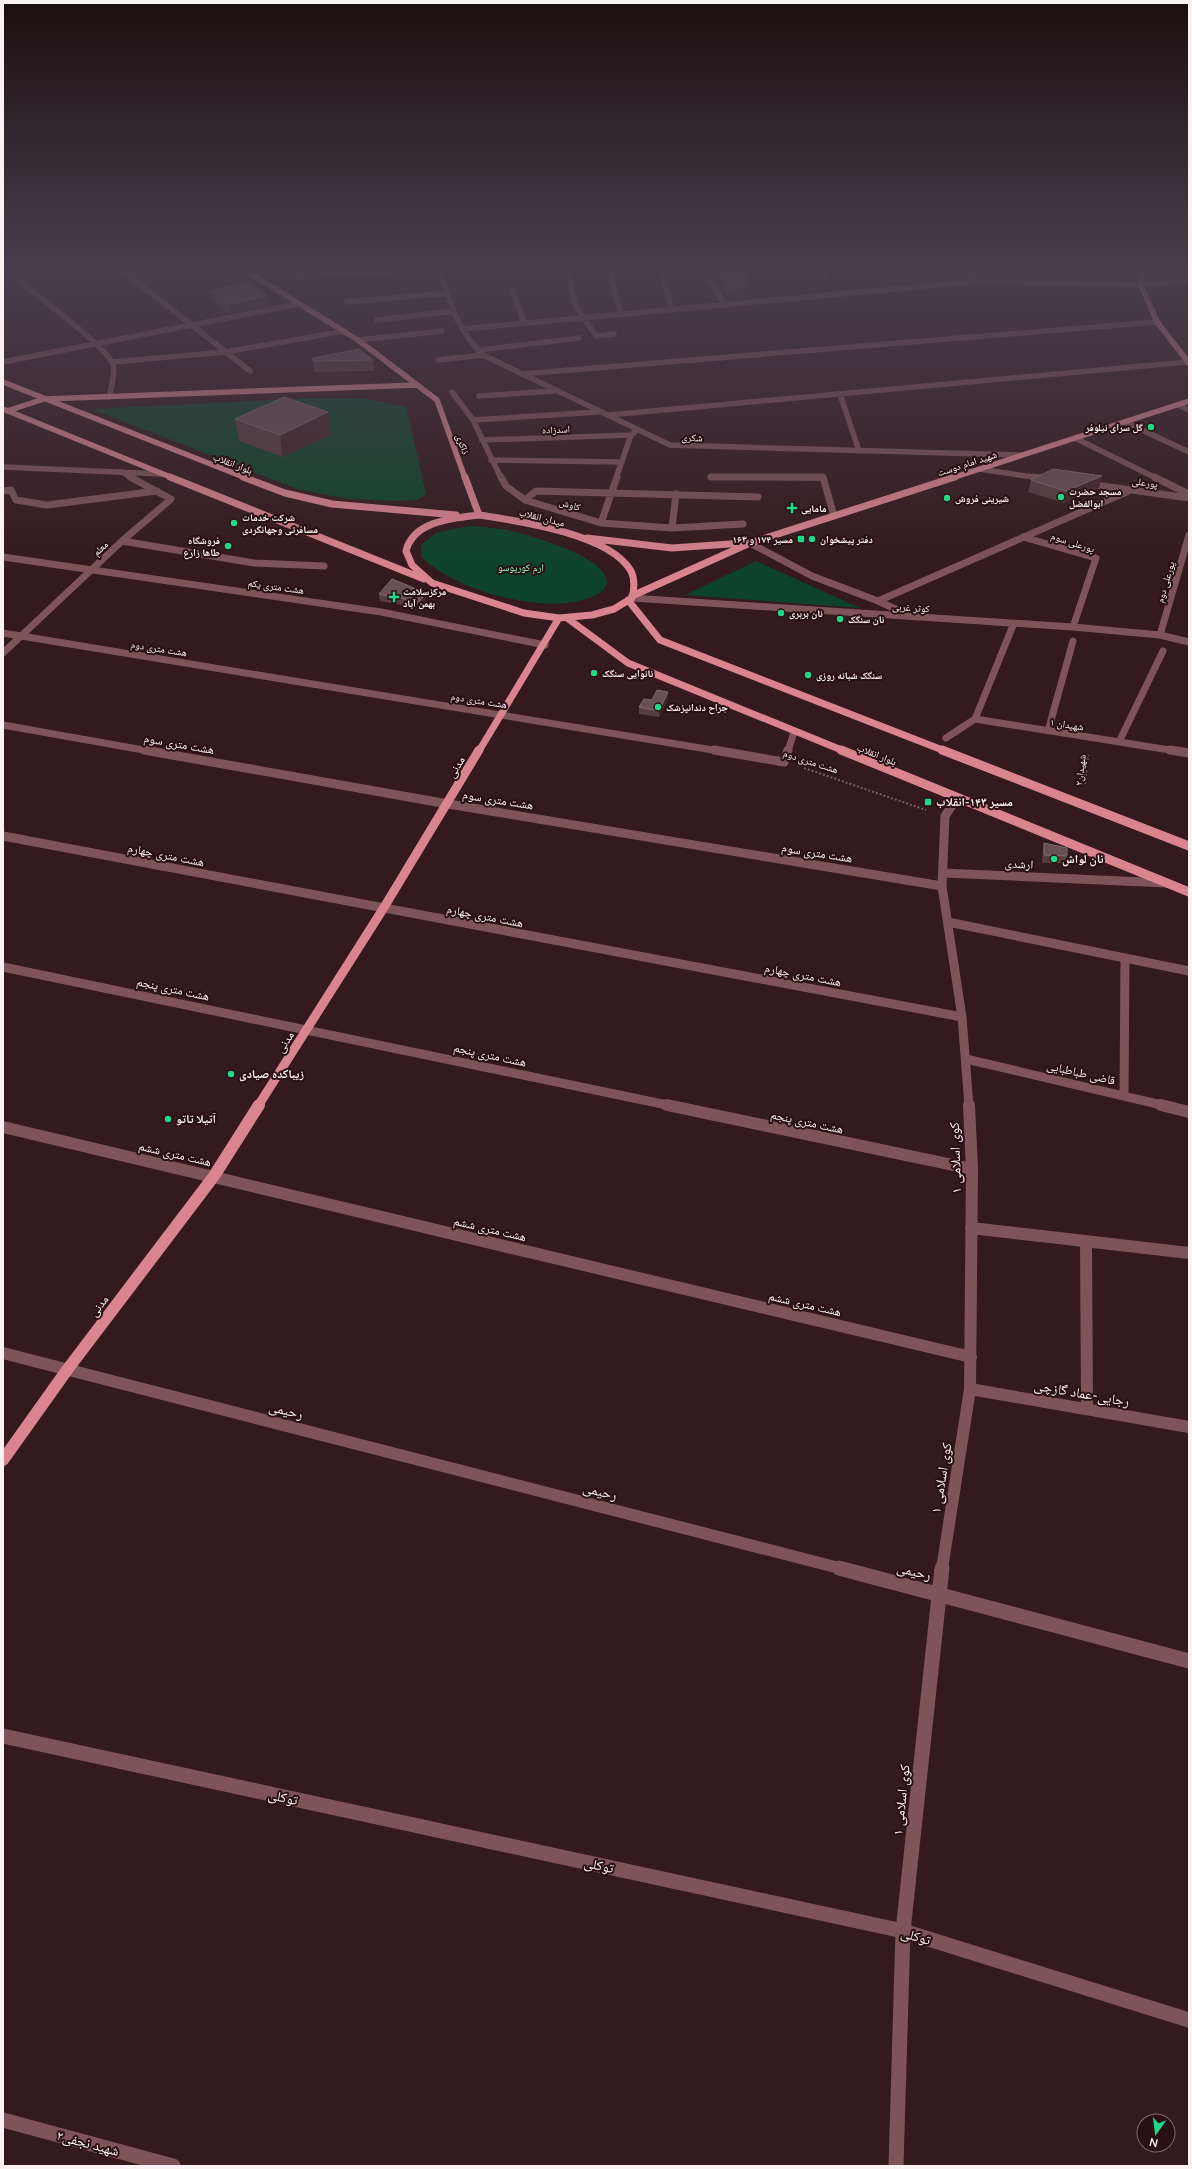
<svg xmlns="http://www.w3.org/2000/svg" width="1192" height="2169" font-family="Lato,'Noto Naskh Arabic',sans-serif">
<rect width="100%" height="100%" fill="#34191d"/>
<path fill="#0d4429" d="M313,398L368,399L406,407L426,494L418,500L395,501L348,499L297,489L92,409Z
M469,526C482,527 495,528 508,530C525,534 625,561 604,589C599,595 590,598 583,600C536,613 456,590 421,557V545L436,533Z
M756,561L860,608L685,595Z"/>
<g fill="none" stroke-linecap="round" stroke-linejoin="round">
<path stroke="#755f62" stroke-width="2" stroke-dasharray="2 2" stroke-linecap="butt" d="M804,768L926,810
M1085,784L1088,755"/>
<path stroke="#7e5459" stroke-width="5.5" d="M118,267L250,371
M439,267C450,302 456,329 483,355L670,445L1020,455
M567,267L575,305L596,336L614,334
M612,267L611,279L621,314
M653,267L661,268L672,310
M964,267L980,281
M12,275C31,291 106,346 113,364C116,373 111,388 109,397
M296,276L440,269
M825,276L826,267
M710,280L725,305
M512,289L524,323
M347,302L448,293
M377,320L454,311
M462,329L980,281L1141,285L1189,280
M358,340L442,331
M478,350L579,338
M438,360L483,355
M3,362L299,304
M113,362L225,352L345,331
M521,374L1157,322
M452,392L473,420L501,478
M840,394L859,451
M479,396L554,391
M1178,405L1189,410
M608,415L1187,362
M473,420L598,412
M1125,422L1189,452
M1075,438L1156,478
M482,440L631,435
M491,460L622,462
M3,467L162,474
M979,469L1040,478
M122,472L132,478
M711,477L823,478
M616,478L631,435L635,432"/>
<path stroke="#7e5459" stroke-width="7" d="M501,477L506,486L525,500L601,523L672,528L743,524
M711,477H823L834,516
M1033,477L1050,479
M1154,477L1189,494
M1088,484L1189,498
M3,491L11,490L16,500L47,505L157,491
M525,500L536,491L758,497
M601,523L617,477
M672,528L676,494
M1023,537L1096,558L1073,627
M122,541L254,563L324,566
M750,543L812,576L878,601L906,614
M3,557L381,612L545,645
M632,598L1073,627L1160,635L1189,642
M878,601L1131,490
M3,633L719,751
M1160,635L1189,535
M3,653L122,541L171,499L130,477
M975,719L1014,623
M3,725L149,751
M1048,731L1073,641
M946,738L975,719L1176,751
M1119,742L1163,651
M788,751L794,732"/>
<path stroke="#7e5459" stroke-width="9" d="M144,750L448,804L942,886
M714,750L784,762L788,750
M1170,750L1189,753
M957,798L945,816L942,886L962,1017L969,1106
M3,836L962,1017
M943,873L1166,883
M948,922L1189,971
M3,967L672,1106
M966,1059L1166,1106
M1124,1096L1125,958"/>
<path stroke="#7e5459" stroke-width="12" d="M667,1105L972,1169
M1161,1105L1189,1112
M3,1127L971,1357
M971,1228L1189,1253
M1086,1241L1087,1409
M3,1353L843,1569
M970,1389L1189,1427
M942,1569L970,1389L972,1169L969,1105"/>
<path stroke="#7e5459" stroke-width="15" d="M839,1568L1189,1661
M3,1736L903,1931L1189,2020
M3,2120L173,2166
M896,2166L903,1931L942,1568"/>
<path stroke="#da848f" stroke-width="5.5" d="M240,267L358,340L437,400L465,478
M1143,267L1141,285L1157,322L1189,363
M3,382L246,478
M3,409L173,478
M7,411L44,399L417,385
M952,478L1189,401"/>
<path stroke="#da848f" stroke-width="7" d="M170,477L424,579
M243,477L285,493L332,504L456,515
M465,477L479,515
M479,515C519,521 610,534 631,571C635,579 634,590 632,598L614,609L592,615L559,618L524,613L432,583L412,565L406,551C413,521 453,518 479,515Z
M587,538L672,548L744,543
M632,596L750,543L955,477
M628,600L660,640L945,751
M567,618L628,663L844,751
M479,751L559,618"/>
<path stroke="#da848f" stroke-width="9" d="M841,750L1189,892
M942,750L1189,846
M258,1106L383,909L479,750"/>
<path stroke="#da848f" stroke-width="12" d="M3,1460L67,1370L214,1176L259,1105"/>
</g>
<path fill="#583d40" d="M719,270L749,287V298L729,299L719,280Z
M210,291L269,306L230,315L212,301Z
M313,358L373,360L374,371L314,372Z
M328,412L331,435L283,457L239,441L235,419Z
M1031,480L1099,488L1064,503L1028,492Z
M379,594L426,600L419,608L380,601Z
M668,699L659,717L639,714V707L652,700Z
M1044,843L1067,856L1065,863H1042L1043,850Z"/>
<path fill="#42262a" d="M749,287V298L729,299V289Z
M267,296L269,306L230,315L229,304Z
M328,412L331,435L283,457L280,435Z
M1102,476L1099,488L1064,503L1066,491Z
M426,593V600L419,608V602Z
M668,692V699L659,717V711Z"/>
<path fill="#6a5054" stroke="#816a6d" d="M744,269L749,287L729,289L719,270Z
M247,283L267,296L229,304L210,291Z
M359,349L373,360L313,361V358Z
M284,397L328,412L280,435L235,419Z
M1053,469L1102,476L1066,491L1031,480Z
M392,579L426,593L419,602L379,594Z
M657,690L668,692L659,711L639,707L644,699L652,700Z
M1044,843L1067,848V856L1044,855Z"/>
<linearGradient id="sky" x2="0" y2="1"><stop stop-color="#1d0e10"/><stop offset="0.47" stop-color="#4a3e4c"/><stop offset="1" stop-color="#4a3e4c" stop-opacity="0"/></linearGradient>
<rect width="1192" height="570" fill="url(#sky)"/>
<g fill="#20d887" stroke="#291014" stroke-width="1.5">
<circle cx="1151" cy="427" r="4"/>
<circle cx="1061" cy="497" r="4"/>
<circle cx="947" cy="498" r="4"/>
<path d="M790 502h4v4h4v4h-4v4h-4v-4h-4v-4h4z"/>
<circle cx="234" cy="523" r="4"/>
<rect x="797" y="535" width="8" height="8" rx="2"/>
<circle cx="812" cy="539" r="4"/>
<circle cx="228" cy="546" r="4"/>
<path d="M392 591h4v4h4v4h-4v4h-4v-4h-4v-4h4z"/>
<circle cx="781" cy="613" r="4"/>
<circle cx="840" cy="619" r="4"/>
<circle cx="594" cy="673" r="4"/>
<circle cx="808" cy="675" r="4"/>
<circle cx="658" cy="707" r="4"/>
<rect x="924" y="798" width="8" height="8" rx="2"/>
<circle cx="1054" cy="859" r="4"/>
<circle cx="231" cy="1074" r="4"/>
<circle cx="168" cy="1119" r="4"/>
</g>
<g text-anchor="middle" stroke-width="4" stroke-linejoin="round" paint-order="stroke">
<g font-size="10" font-weight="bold" fill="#fdf2f3" stroke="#291014" text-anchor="start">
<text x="1143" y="431" text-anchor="end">گل سرای نیلوفر</text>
<text x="1069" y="495">مسجد حضرت<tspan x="1069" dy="12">ابوالفضل</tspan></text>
<text x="955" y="502">شیرینی فروش</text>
<text x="801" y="512">مامایی</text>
<text x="242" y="521">شرکت خدمات<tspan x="242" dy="12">مسافرتی وجهانگردی</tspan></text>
<text x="793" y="543" text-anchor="end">مسیر ۱۷۴ و ۱۶۳</text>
<text x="820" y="543">دفتر پیشخوان</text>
<text x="220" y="544" text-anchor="end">فروشگاه<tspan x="220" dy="12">طاها زارع</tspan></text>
<text x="403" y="595">مرکزسلامت<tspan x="403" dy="12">بهمن آباد</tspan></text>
<text x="789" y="617">نان بربری</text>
<text x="848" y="623">نان سنگک</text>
<text x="602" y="677">نانوایی سنگک</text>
<text x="816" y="679">سنگک شبانه روزی</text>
<text x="666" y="711">جراح دندانپزشک</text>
</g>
<g font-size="10" fill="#fdf2f3" stroke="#291014">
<text transform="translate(556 429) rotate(-2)" y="4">اسدزاده</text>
<text transform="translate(692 437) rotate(2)" y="4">شکری</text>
<text transform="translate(463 444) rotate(70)" y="4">ذاکری</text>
<text transform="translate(233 463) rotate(21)" y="4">بلوار انقلاب</text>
<text transform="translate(967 463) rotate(-18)" y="4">شهید امام دوست</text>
<text transform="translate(1145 482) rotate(8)" y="4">پورعلی</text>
<text transform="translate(570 504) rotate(17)" y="4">کاوش</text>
<text transform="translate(542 517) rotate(14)" y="4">میدان انقلاب</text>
<text transform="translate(1073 542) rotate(18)" y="4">پورعلی سوم</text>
<text transform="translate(100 548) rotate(-43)" y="4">معلم</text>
<text transform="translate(1165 582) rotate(-74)" y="4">پورعلی دوم</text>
<text transform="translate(276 586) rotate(8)" y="4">هشت متری یکم</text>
<text transform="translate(911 607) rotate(4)" y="4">کوثر غربی</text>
<text transform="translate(159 648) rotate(9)" y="4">هشت متری دوم</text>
<text transform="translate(479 700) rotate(9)" y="4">هشت متری دوم</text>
<text transform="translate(1067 724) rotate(9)" y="4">شهیدان ۱</text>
<text transform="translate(877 754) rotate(22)" y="4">بلوار انقلاب</text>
<text transform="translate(811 761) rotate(18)" y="4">هشت متری دوم</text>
<text transform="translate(1080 770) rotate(-83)" y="4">شهیدان۲</text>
</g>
<g font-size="10" fill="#99fcc1" stroke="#291014">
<text x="521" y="571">ارم کورپوسو</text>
</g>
<g font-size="12" fill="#fdf2f3" stroke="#291014">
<text transform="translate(179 744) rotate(10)" y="4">هشت متری سوم</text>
<text transform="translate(456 767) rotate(-59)" y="4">مدنی</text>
<text transform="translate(498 800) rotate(9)" y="4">هشت متری سوم</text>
<text transform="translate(817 853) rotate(9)" y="4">هشت متری سوم</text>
<text transform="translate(166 855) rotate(11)" y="4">هشت متری چهارم</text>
<text transform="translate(1019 864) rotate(3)" y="4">ارشدی</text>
<text transform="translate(485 916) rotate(11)" y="4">هشت متری چهارم</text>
<text transform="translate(803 975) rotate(11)" y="4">هشت متری چهارم</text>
<text transform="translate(173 989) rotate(12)" y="4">هشت متری پنجم</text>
<text transform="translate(285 1042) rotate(-57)" y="4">مدنی</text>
<text transform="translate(490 1055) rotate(12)" y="4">هشت متری پنجم</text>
<text transform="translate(1081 1073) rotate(13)" y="4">قاضی طباطبایی</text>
<text transform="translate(807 1122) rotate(12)" y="4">هشت متری پنجم</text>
<text transform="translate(175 1154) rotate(13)" y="4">هشت متری ششم</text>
<text transform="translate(490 1229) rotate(13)" y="4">هشت متری ششم</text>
<text transform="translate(805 1304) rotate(13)" y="4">هشت متری ششم</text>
<text transform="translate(99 1306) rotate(-53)" y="4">مدنی</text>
</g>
<g font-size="12" font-weight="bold" fill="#fdf2f3" stroke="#291014" text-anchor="start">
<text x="936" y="806">مسیر ۱۴۳-انقلاب</text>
<text x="1062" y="863">نان لواش</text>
<text x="239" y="1078">زیباکده صیادی</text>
<text x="176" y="1123">آتیلا تاتو</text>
</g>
<g font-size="14" fill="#fdf2f3" stroke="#291014">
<text transform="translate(955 1158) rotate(-92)" y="5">کوی اسلامی ۱</text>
<text transform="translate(1082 1393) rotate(10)" y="5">رجایی-عماد گازچی</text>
<text transform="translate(286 1410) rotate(14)" y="5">رحیمی</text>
<text transform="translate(941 1478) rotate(-81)" y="5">کوی اسلامی ۱</text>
<text transform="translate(600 1491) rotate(14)" y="5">رحیمی</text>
<text transform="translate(914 1571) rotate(14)" y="5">رحیمی</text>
<text transform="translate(283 1797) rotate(12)" y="5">توکلی</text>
<text transform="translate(901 1800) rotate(-84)" y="5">کوی اسلامی ۱</text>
<text transform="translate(599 1865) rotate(12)" y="5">توکلی</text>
<text transform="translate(916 1936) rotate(16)" y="5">توکلی</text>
<text transform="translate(88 2143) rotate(15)" y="5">شهید نجفی۲</text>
</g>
</g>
<rect width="1192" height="2169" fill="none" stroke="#fdf2f3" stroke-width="8"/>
<g transform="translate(1156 2133) rotate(194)"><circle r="19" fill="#291014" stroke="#7e6a6d"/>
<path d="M0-3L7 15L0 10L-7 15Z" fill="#20d887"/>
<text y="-6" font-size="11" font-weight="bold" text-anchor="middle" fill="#fdf2f3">N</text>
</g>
</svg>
